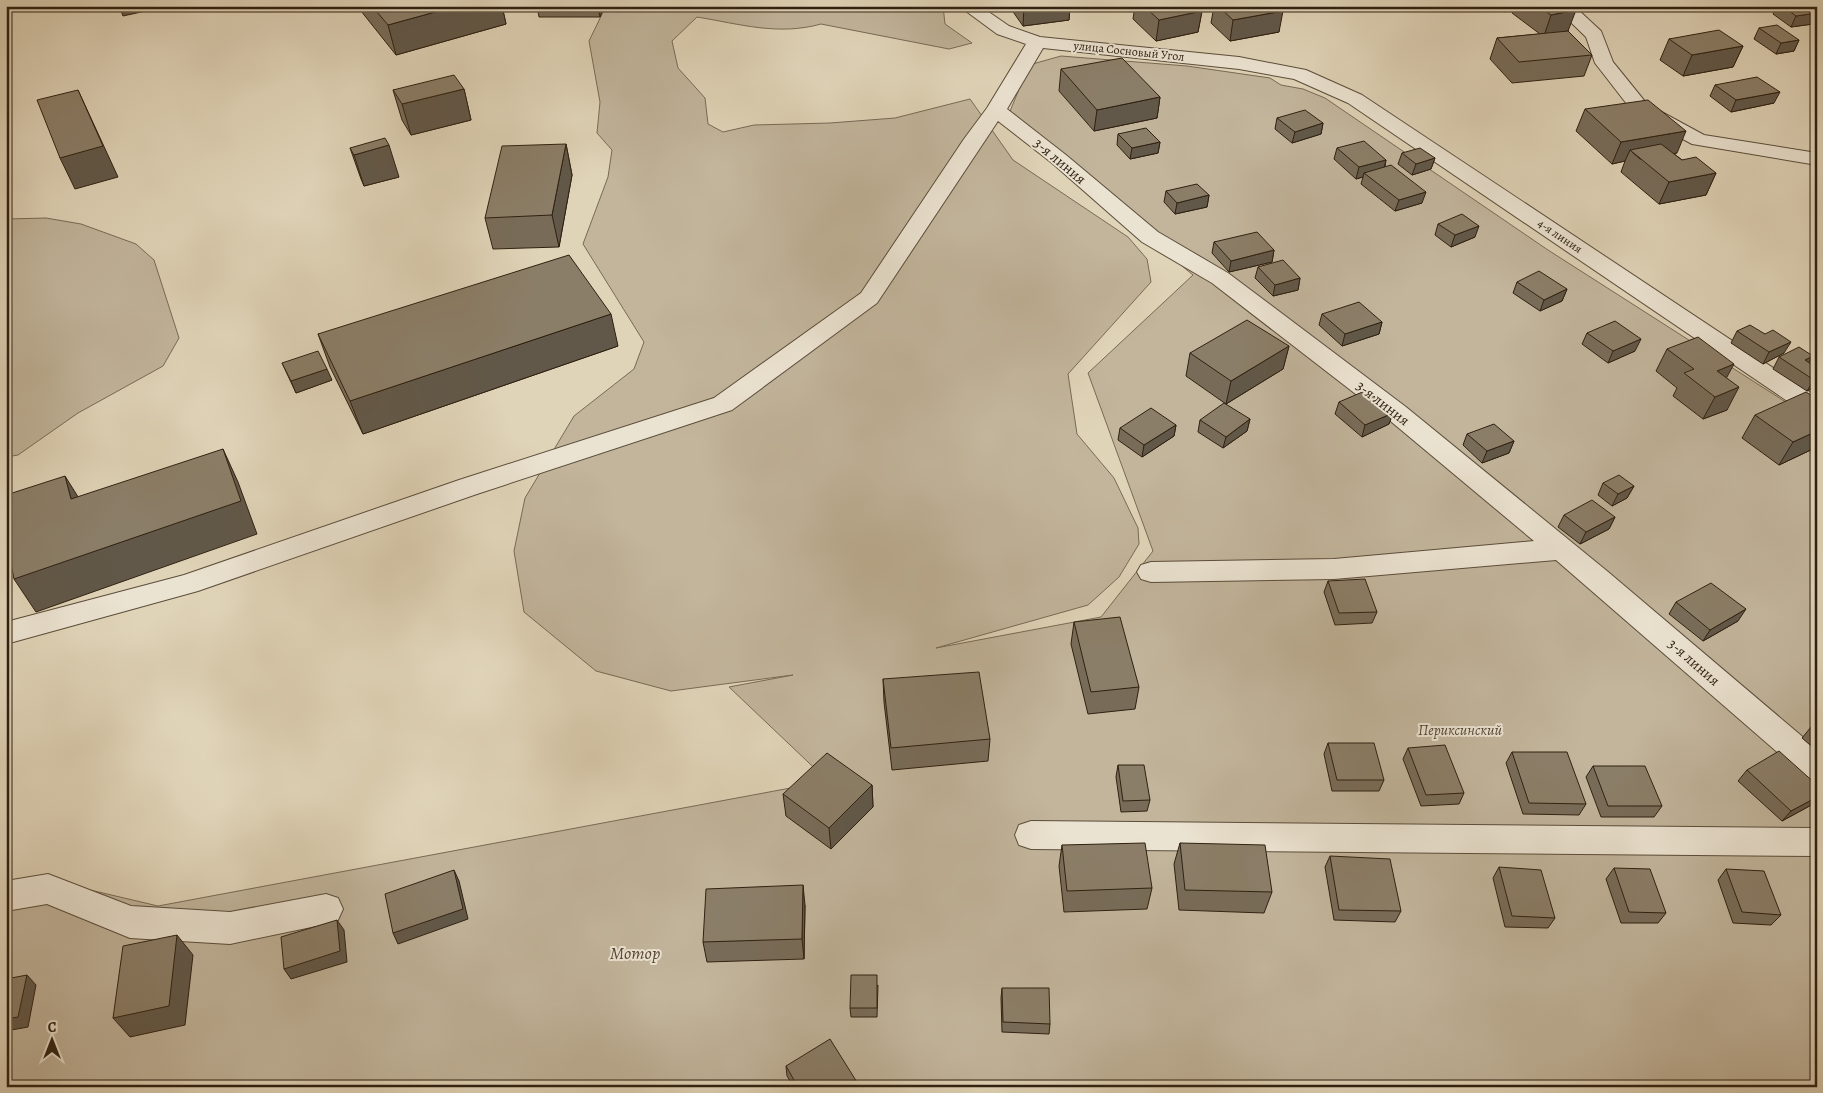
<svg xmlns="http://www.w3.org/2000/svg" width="1823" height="1093" font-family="Alegreya,serif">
<rect width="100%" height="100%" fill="#e0d4b8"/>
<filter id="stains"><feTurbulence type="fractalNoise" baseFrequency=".004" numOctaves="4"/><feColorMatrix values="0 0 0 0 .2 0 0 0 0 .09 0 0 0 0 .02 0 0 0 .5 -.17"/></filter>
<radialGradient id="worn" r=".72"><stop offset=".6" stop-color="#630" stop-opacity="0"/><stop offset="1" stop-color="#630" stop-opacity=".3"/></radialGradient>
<path fill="#c2b59c" stroke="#786a56" d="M606,6H943L945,24L972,43L949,49L821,24C778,36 740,24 697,17L672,41L678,68L705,98L708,124L723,132L754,125L830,123L895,118L970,99L1013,160L1128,237L1147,259L1151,282L1068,374L1077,434L1114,478L1138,528L1139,544L1119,577L1088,605L936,648L1101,617L1153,551L1088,373L1193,275L1006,121L1029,65L1061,56L1187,66L1270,78L1281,85L1303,89L1325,98L1548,250L1817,422V1087H6V885L35,877L158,906L828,781L729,687L793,675L671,691L596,671L524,612L514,551L525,498L574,416L634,369L644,342L583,244L608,177L612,150L597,133L600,102L589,41Z
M46,218L81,224L136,244L154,260L179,338L163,366L78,413L18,455L6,457V219Z"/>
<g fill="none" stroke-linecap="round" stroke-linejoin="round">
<g stroke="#5b4d3b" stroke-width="2">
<path id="minor" d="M959,6H980L1009,26L1040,37L1239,57L1306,70L1362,95L1817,397V417L1808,415L1348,103L1294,79L1239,69L1043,48L1007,109L1066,155L1158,232L1228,273L1406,407L1607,571L1817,749V781L1806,777L1556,560L1334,579L1151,582L1141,579L1137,572L1141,565L1151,562L1334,559L1534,541L1388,419L1212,283L1142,242L1052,163L998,121L877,303L732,410L477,494L198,591L6,644V622L184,575L459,480L714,398L861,293L964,139L987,108L1026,44L997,34Z
M1554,6H1574L1601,31L1613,62L1647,104L1704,135L1817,153V165L1692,144L1633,112L1595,63L1586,37Z
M1031,821L1817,828V856L1031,849L1019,845L1015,835L1019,825Z
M48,874L131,906L230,912L326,894L338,898L343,909L338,920L326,924L230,944L130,938L47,904L6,911V881Z"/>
</g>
<use href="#minor" fill="#ebe3d1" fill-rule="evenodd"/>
</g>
<path fill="#786c59" stroke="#2f2011" d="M357,6H502L506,24L396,55Z
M537,6H604L600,17H539Z
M1009,6H1070L1069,20L1023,26Z
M1135,6H1196L1202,11L1198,32L1156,41L1133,19Z
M1214,6H1278L1279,32L1230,41L1211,23Z
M1514,6H1570L1568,31L1592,55L1584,76L1512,83L1490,59L1497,38L1540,34L1512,13Z
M1777,6H1809L1817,12V16L1813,24L1791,27L1773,14Z
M1759,28L1799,40L1794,51L1776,54L1754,39Z
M1669,39L1743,46L1733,67L1683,76L1660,60Z
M1061,69L1160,97L1157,118L1094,131L1059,91Z
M1715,85L1774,103L1731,112L1710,96Z
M464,89L471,120L411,135L402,120L393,90Z
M1585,109L1677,153H1673L1682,160L1716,173L1706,195L1659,204L1621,172L1625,161L1612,164L1576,131Z
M1277,118L1323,123L1321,134L1292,143L1275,129Z
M1118,134L1160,142L1158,153L1130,159L1117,145Z
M566,144L572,175L559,247L493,249L485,218Z
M350,148L399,177L364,186L361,179Z
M1337,148L1386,160L1385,167L1422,203L1395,211L1361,184L1363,177L1356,179L1334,159Z
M1402,153L1435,158L1431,169L1412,175L1398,164Z
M1166,191L1209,195L1207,207L1175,214L1164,202Z
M1438,224L1475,237L1451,247L1435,235Z
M1214,242L1274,250L1272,262L1229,272L1212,253Z
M1258,267L1300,278L1298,290L1273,296L1255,278Z
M1517,282L1567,289L1562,301L1540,311L1513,293Z
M1322,314L1382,322L1379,334L1342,346L1319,325Z
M1737,331L1765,334L1784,353L1763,364L1731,343Z
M1587,333L1635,351L1608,363L1582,344Z
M318,334L618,346L363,434L330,367Z
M1289,346L1283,369L1226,404L1186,376L1190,353Z
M1667,349L1726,378L1727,410L1703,419L1673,396L1677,388L1656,371Z
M1813,356L1809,363L1817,386L1807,391L1773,369L1779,357Z
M282,363L332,380L296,393Z
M1339,402L1393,413L1389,424L1362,437L1335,414Z
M1755,415L1817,447L1779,465L1742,438Z
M1250,419L1247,431L1223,448L1198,432L1200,420Z
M1176,425L1174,436L1142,457L1118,440L1120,428Z
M1467,434L1514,441L1509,453L1482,463L1463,445Z
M1603,483L1634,486L1627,498L1612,506L1598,495Z
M1564,515L1615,517L1609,529L1580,544L1558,527Z
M1328,581L1377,612L1372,623L1335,625L1324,592Z
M1676,602L1738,621L1703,641L1669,614Z
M1074,622L1139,687L1135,709L1088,714L1071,644Z
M883,679L990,739L988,761L892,770L884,702Z
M1817,724V751L1802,738L1811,727Z
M1328,743L1384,780L1379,791H1332L1324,754Z
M1408,748L1464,793L1459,804L1421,806L1403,759Z
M1512,752L1586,804L1579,815L1523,814L1506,763Z
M1118,765L1150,800L1147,811L1121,812L1116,777Z
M1593,766L1662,806L1654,817H1601L1586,777Z
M1747,770L1815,803L1782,821L1738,781Z
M872,785L873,807L831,849L786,816L783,794Z
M1180,843L1272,892L1264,913L1179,910L1174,864Z
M1062,845L1152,888L1147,909L1064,912L1059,866Z
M1330,856L1401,911L1395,922L1334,920L1325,867Z
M1499,867L1555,918L1548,928L1505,927L1493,878Z
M1614,868L1666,913L1658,923H1621L1606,879Z
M1726,869L1781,915L1771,925L1733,923L1718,880Z
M805,905L804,959L707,962L703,942Z
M878,985L877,1017H851L850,1008Z
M1002,988L1050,1024L1049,1034L1002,1032L1001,998Z
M786,1066L860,1087H794L787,1076Z"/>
<path fill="#615849" stroke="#2f2011" d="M119,6H154L155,9L123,16Z
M457,6H502L506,24L396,55L388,25Z
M598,6H604L600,17Z
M1024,6H1070L1069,20L1023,26Z
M1576,10L1568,31L1544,36L1551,15Z
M1202,11L1198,32L1156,41L1159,20Z
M1283,11L1279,32L1230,41L1233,20Z
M1817,13V16L1813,24L1791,27L1796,16Z
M1799,40L1794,51L1776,54L1781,43Z
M1743,46L1733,67L1683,76L1692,55Z
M464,89L471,120L411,135L402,104Z
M78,90L118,177L75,189L60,158Z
M1780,92L1774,103L1731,112L1736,100Z
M1160,97L1157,118L1094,131L1097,110Z
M1323,123L1321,134L1292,143L1295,132Z
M1686,131L1677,153L1640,159L1630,150L1625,161L1612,164L1621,142Z
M1160,142L1158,153L1130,159L1132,148Z
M566,144L572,175L559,247L552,215Z
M389,145L399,177L364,186L354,155Z
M1435,158L1431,169L1412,175L1416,164Z
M1386,160L1383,172L1364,173L1363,177L1356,179L1359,167Z
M1716,173L1706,195L1659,204L1669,182Z
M1426,192L1422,203L1395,211L1399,200Z
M1209,195L1207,207L1175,214L1177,203Z
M1479,226L1475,237L1451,247L1455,235Z
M1274,250L1272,262L1229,272L1231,261Z
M1300,278L1298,290L1273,296L1275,285Z
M1567,289L1562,301L1540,311L1544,300Z
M611,314L618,346L363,434L350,401Z
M1382,322L1379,334L1342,346L1345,334Z
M1641,339L1635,351L1608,363L1613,351Z
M1791,342L1784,353L1763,364L1769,352Z
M1289,346L1283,369L1226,404L1231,381Z
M1813,356L1806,368L1805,360Z
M1734,364L1722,386L1717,371Z
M327,369L332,380L296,393L291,381Z
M1817,378V386L1807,391L1814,380Z
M1739,387L1727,410L1703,419L1715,397Z
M1393,413L1389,424L1362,437L1365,425Z
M1250,419L1247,431L1223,448L1226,437Z
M1176,425L1174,436L1142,457L1144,445Z
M1817,431V447L1779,465L1793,442Z
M1514,441L1509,453L1482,463L1487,451Z
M223,449L238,482L257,534L36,612L14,579Z
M65,476L85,508L71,499Z
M1634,486L1627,498L1612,506L1618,494Z
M1615,517L1609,529L1580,544L1586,532Z
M1746,609L1738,621L1703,641L1710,630Z
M872,785L873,807L831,849L829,828Z
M1817,797V802L1815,803L1782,821L1791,811Z
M454,870L459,881L468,919L398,944L393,933Z
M803,885L805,905L804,959L802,939Z
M337,920L344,930L347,962L291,979L284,969Z
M177,935L193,955L185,1025L130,1037L113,1018Z
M27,975L36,985L28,1027L6,1031V1019Z"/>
<path fill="#8b7e68" stroke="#2f2011" d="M372,6H457L388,25Z
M1144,6H1196L1202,11L1159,20Z
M1218,6H1278L1283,11L1233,20Z
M1538,6H1570L1576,10L1551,15Z
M1782,6H1809L1817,12V13L1796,16Z
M1777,25L1799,40L1781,43L1759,28Z
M1719,30L1743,46L1692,55L1669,39Z
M1568,31L1592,55L1519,62L1497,38Z
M1122,58L1160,97L1097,110L1061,69Z
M454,75L464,89L402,104L393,90Z
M1757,77L1780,92L1736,100L1715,85Z
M78,90L103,146L60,158L37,100Z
M1648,100L1686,131L1621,142L1585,109Z
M1305,110L1323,123L1295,132L1277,118Z
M1146,128L1160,142L1132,148L1118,134Z
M385,138L389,145L354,155L350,148Z
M1364,141L1386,160L1359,167L1337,148Z
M566,144L552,215L485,218L502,146Z
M1661,144L1682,160L1696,157L1716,173L1669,182L1630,150Z
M1420,148L1435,158L1416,164L1402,153Z
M1391,165L1426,192L1399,200L1364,173Z
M1197,184L1209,195L1177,203L1166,191Z
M1462,214L1479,226L1455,235L1438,224Z
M1257,232L1274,250L1231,261L1214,242Z
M569,255L611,314L350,401L318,334Z
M1283,260L1300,278L1275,285L1258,267Z
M1539,271L1567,289L1544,300L1517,282Z
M1359,302L1382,322L1345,334L1322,314Z
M1247,320L1289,346L1231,381L1190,353Z
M1615,321L1641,339L1613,351L1587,333Z
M1750,325L1765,334L1773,330L1791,342L1769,352L1737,331Z
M1698,337L1734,364L1717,371L1739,387L1715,397L1684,373L1694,369L1667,349Z
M1799,347L1813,356L1805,360L1817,368V378L1814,380L1779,357Z
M318,351L327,369L291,381L282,363Z
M1367,390L1393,413L1365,425L1339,402Z
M1806,392L1817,399V431L1793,442L1755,415Z
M1224,403L1250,419L1226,437L1200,420Z
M1151,408L1176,425L1144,445L1120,428Z
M1494,424L1514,441L1487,451L1467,434Z
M223,449L241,501L14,579L6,538V495L65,476L71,499Z
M1619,475L1634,486L1618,494L1603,483Z
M1592,500L1615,517L1586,532L1564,515Z
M1365,579L1377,612L1339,613L1328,581Z
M1711,583L1746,609L1710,630L1676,602Z
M1120,617L1139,687L1091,692L1074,622Z
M979,672L990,739L891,748L883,679Z
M1817,724V732L1811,727Z
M1328,743H1374L1384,780H1337Z
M1445,745L1464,793L1426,795L1408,748Z
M1779,751L1817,785V797L1791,811L1747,770Z
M1512,752H1567L1586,804L1529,803Z
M827,753L872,785L829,828L783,794Z
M1118,765H1144L1150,800L1123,801Z
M1593,766H1645L1662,806H1608Z
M1145,843L1152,888L1067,891L1062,845Z
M1180,843L1265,845L1272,892L1185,890Z
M1330,856L1390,859L1401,911L1339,910Z
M1499,867L1541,870L1555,918L1512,916Z
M1614,868L1650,869L1666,913L1629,912Z
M1726,869L1764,871L1781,915L1742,912Z
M454,870L463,909L393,933L385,894Z
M803,885L802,939L703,942L706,889Z
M337,920L340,951L284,969L281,937Z
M177,935L169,1006L113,1018L123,946Z
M27,975L18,1017L6,1019V979Z
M851,975H877V1008H850Z
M1002,988H1049L1050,1024L1003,1022Z
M830,1039L860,1087H798L786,1066Z"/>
<g text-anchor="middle" stroke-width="4" stroke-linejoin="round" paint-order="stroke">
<g font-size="12" fill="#2f2011" stroke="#ebe3d1">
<text transform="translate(1129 51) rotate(6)" y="4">улица Сосновый Угол</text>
<text transform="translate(1560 236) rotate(34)" y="4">4-я линия</text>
</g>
<g font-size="15" fill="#2f2011" stroke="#ebe3d1">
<text transform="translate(1060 161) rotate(40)" y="5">3-я линия</text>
<text transform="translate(1383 403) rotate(38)" y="5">3-я линия</text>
<text transform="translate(1694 662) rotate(41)" y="5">3-я линия</text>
</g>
<g font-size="15" font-style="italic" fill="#544534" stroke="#ebe3d1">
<text x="1460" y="735">Периксинский</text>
</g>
<g font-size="18" font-style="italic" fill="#544534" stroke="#ebe3d1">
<text x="635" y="959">Мотор</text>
</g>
</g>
<rect width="1823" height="1093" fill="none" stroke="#e0d4b8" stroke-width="25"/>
<rect x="8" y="8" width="1808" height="1078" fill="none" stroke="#2f2011" stroke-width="2.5"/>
<rect x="12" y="12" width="1798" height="1068" fill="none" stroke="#2f2011"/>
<g transform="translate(52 1040)" stroke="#ebe3d1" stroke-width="4" paint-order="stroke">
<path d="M0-4L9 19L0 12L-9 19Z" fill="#2f2011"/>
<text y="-8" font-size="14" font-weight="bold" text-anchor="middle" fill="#2f2011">С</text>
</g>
<rect width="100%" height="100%" filter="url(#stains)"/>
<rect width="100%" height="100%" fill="url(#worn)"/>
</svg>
